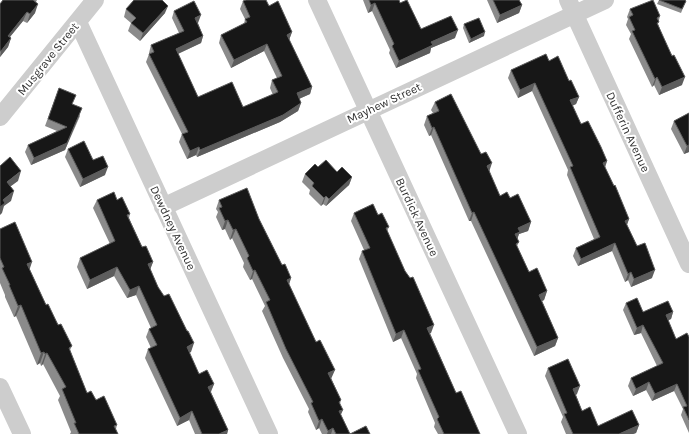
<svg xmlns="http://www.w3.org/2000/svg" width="689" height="434" font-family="Karla,sans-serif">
<rect width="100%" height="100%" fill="#fff"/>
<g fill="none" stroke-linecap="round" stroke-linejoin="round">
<path stroke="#cdcdcd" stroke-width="18" d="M317,0L518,434
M568,0L689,264
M78,22L269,434
M0,117L95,0
M163,207L605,0
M0,387L22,434"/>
</g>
<path fill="#8b8b8b" d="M3,0H37L36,2L35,13L27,23L23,21L10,37L11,38L8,47L0,57V4Z
M363,0H399L400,3L421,29L455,38L431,48L430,53L396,68L389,53L390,50L372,11L368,13Z
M487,0H519L522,5L519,13L497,23Z
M659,0L686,1L681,13L657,4Z
M243,1L269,6L292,32L289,40L312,87L310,94L299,99L301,103L298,111L280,122L197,157L196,155L187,159L179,142L182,134L146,62L149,54V53L151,45L179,33L172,18L174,11L198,23L203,36L201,43L178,54L198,97L243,107L273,95L270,88L272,80L277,78L264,51L231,68L219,43L221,35L244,24L245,19L240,9Z
M126,9L165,13L140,41L128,31L131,23L124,17Z
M630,9L660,16L658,24L682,85L659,95L654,85L652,87L629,39L631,34L626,25L628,19L627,17Z
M464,24L484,36L469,43L463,28Z
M549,61L569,81L579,97L576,104L572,106L581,124L607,161L605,168L629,219L627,225L652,278L631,287L628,280L625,282L612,251L578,266L573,256L576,248L594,239L567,175L568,170L532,91L518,98L508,78L511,70Z
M59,88L72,104L80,116L65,150L31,165L25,152L28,145L57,131L45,126Z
M435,102L489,172L500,196L510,198L531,222L528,231L519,234L517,239L519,242L517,246L529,272L547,291L544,300L542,301L558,338L555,346L534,356L471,221H469L431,135L429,136L424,125L427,116L433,113L431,110Z
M689,113V152L684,154L671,129L674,121Z
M68,149L93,160L105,175L80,187L65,157Z
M318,167L337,172L352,177L349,185L326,206L323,204L321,206L309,194L310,190L302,182L305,174Z
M97,200H117L130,214L129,218L142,247L153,262L150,269L158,287L191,352L189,353L199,374L214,384L211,392L228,430L227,434H195L189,420L177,426L145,358L148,349L151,348L146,337L149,329L151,328L136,295L127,298L114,276L87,289L77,267L80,258L110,244L93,208Z
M219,200L259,219L282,265L291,278L289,285L341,400L340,404L341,415L350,434H370H322L319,428L316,430L308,412L309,409L283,358L262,311L265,306L252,279L250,280L243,267L244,263L232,238L230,240L225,229L222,230L216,217L218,212L216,209Z
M354,213L389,227L387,231L431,333H430L456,393L480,434H438L434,427L435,423L416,378L417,374L401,338L393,342L359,259L362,251L364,250L351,221Z
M0,229L30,270L46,305L72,346L70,350L87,393L96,400L117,425L116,429L118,434H70L71,432L58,400L60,396L43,364L41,366L40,363L37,365L16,316L14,317L5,297V295L0,283Z
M626,303L643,312H673L671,319L668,320L676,339L689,337V433L681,415L683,409L674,391L652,401L646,390L633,396L628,386L631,378L657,366L641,333L634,335L623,310Z
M548,368L577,394L576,395L582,411L598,426L639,425L636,433L633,434H566L561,422L563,417L545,376Z"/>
<path fill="#5d5d5d" d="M375,3L372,11L368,13L371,5Z
M38,4L35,13L27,23L30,14Z
M522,5L519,13L497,23L500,15Z
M168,6L165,13L140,41L143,33Z
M27,12L23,21L4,44L8,36Z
M201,15L198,23L192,26L195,18Z
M458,30L455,38L431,48L430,53L396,68L399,61L431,42Z
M292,32L289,40L287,35Z
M485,32L484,36L469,43L471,39Z
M203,36L201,43L173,56L176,49Z
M11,38L8,47L0,57L1,51Z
M267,44L264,51L231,68L234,60Z
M657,77L654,85L652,87L655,79Z
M685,77L682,85L659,95L662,87Z
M535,83L532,91L518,98L520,90Z
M312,87L310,94L294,101L297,93Z
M579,97L576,104L567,108L570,100Z
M301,103L298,111L280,122L197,157L200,150Z
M82,108L65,150L31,165L34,158L67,143Z
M434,127L431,135L429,136L432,128Z
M689,145V152L684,154L687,146Z
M199,147L196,155L187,159L190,151Z
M607,161L604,169L603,163Z
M492,163L489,172L487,166Z
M108,167L105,175L80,187L83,179Z
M21,171L18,181L3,192L7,182Z
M352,177L349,185L326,206L329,199Z
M14,191L11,201L4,206L2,213L0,215V207L3,200Z
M326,196L323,204L321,206L324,198Z
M474,212L471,221H469L472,213Z
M629,219L626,227L625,221Z
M228,220L225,229L222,230L225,221Z
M531,222L528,231L519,234L517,240L515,234L518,228Z
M236,229L232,238L230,240L233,230Z
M615,243L612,251L578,266L581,259Z
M32,262L28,274L27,264Z
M153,262L150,270L148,264Z
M117,267L114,276L87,289L90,280Z
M255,270L252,279L250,280L253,271Z
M655,270L652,278L631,287L634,279Z
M631,272L628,280L625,282L628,274Z
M291,278L288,287L287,280Z
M139,286L136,295L127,298L130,290Z
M547,291L544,300L536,304L539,295Z
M21,305L16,316L14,317L18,306Z
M673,312L671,319L663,323L666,315Z
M434,325L431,333L425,336L427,328Z
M643,325L641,333L634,335L637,328Z
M404,330L401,338L393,342L396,334Z
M558,338L555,346L534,356L537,347Z
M194,343L191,352L183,355L187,347Z
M44,352L40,363L37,365L41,353Z
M47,353L43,364L41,366L45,354Z
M335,370L331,379L328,373Z
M649,382L646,390L633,396L636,389Z
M214,384L210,393L208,387Z
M677,384L674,391L652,401L655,394Z
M580,386L577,394L570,397L573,389Z
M343,410L339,419V411Z
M192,411L189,420L177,426L180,418Z
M322,419L319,428L316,430L319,421Z
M639,425L636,433L633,434H619Z
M333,428L331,434H327L328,431Z
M228,430L227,434H219Z"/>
<path fill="#171717" stroke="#5d5d5d" d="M3,0H33L38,4L30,14L27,12L8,36L11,38L1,51H0V4Z
M134,0H162L168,6L143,33L131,23L136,18L126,9Z
M246,0H266L269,6L278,1L292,32L287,35L312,87L297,93L301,103L283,115L200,150L199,147L190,151L182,134L188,132L149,54L154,52L151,45L184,31L174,11L194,1L201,15L195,18L203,36L176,49L198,97L232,82L243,107L278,92L272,80L282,76L267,44L234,60L221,35L247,22L245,19L250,17L243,1Z
M369,0H399L400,3L407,0L421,29L451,16L458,30L431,42L433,45L399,61L392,46L394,44L375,3L371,5Z
M493,0H519L522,5L500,15Z
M653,0L660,16L657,18L659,22L657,23L672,56L674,55L685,77L662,87L657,77L655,79L632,31L635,30L629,17L633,15L630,9Z
M659,0H685L686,1L682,9Z
M479,18L485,32L471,39L464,24Z
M546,54L549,61L558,56L569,81L571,80L579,97L570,100L581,124L588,121L601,147L607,161L603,163L614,186L615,185L629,219L625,221L637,246L645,243L655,270L634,279L631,272L628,274L615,243L581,259L576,248L600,237L570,167L573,166L535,83L520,90L511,70Z
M59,88L76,95L72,104L82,108L67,143L34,158L28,145L67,127L48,119Z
M451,94L481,154L486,152L492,163L487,166L500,196L507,192L510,198L518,194L531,222L518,228L520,232L515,234L519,242L516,244L529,272L537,268L547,291L539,295L558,338L537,347L474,212L472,213L434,127L432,128L427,116L439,111L435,102Z
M689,113V145L687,146L674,121Z
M84,141L93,160L103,156L108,167L83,179L68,149Z
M10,157L21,171L7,182L14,191L3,200L5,203L0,207V166Z
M326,160L337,172L342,167L352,177L329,199L326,196L324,198L312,186L314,183L305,174L315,164L318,167Z
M247,188L259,219L282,265L285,264L291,278L287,280L316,342L320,340L335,370L328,373L341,400L339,402L343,410L339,411L350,434L366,426L370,434H336L333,428L328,431L322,419L319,421L311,403L313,402L286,349L266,302L270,300L255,270L253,271L247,258L249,256L236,229L233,230L228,220L225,221L219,208L222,207L219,200Z
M114,192L117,200L122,197L130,214L127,215L142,247L146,246L153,262L148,264L158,287L164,296L169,294L187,331H188L194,343L187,347L199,374L207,370L214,384L208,387L228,430L219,434H202L192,411L180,418L148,349L157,345L149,329L157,325L139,286L130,290L117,267L90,280L80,258L115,241L97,200Z
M373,204L378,215L382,213L389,227L386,228L405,271L410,278L413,277L434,325L427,328L456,393L461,391L480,434H444L437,419L439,417L418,370L421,369L404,330L396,334L362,251L370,248L354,213Z
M15,222L32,262L27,264L46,305L48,304L58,325L61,324L72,346L69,348L87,393L91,391L96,400L104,396L117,425L114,426L118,434H79L74,423H76L62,389L66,387L47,353L45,354L44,352L41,353L21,305L18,306L9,285H10L2,268L4,267L0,258V229Z
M637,298L643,312L668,301L673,312L666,315L676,339L687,333L689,337V420L683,407L687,406L677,384L655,394L649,382L636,389L631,378L663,363L643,325L637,328L626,303Z
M568,359L580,386L573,389L582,411L590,407L598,426L632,410L639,425L619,434H573L564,414L567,413L548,368Z"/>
<g text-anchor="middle" stroke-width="4" stroke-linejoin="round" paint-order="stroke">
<g font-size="12" fill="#303030" stroke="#fff">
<text transform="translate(48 59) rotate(-51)" y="4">Musgrave Street</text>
<text transform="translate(384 103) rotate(-25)" y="4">Mayhew Street</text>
<text transform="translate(628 132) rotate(65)" y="4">Dufferin Avenue</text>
<text transform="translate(417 217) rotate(65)" y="4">Burdick Avenue</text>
<text transform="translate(173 228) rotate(65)" y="4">Dewdney Avenue</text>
</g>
</g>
</svg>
